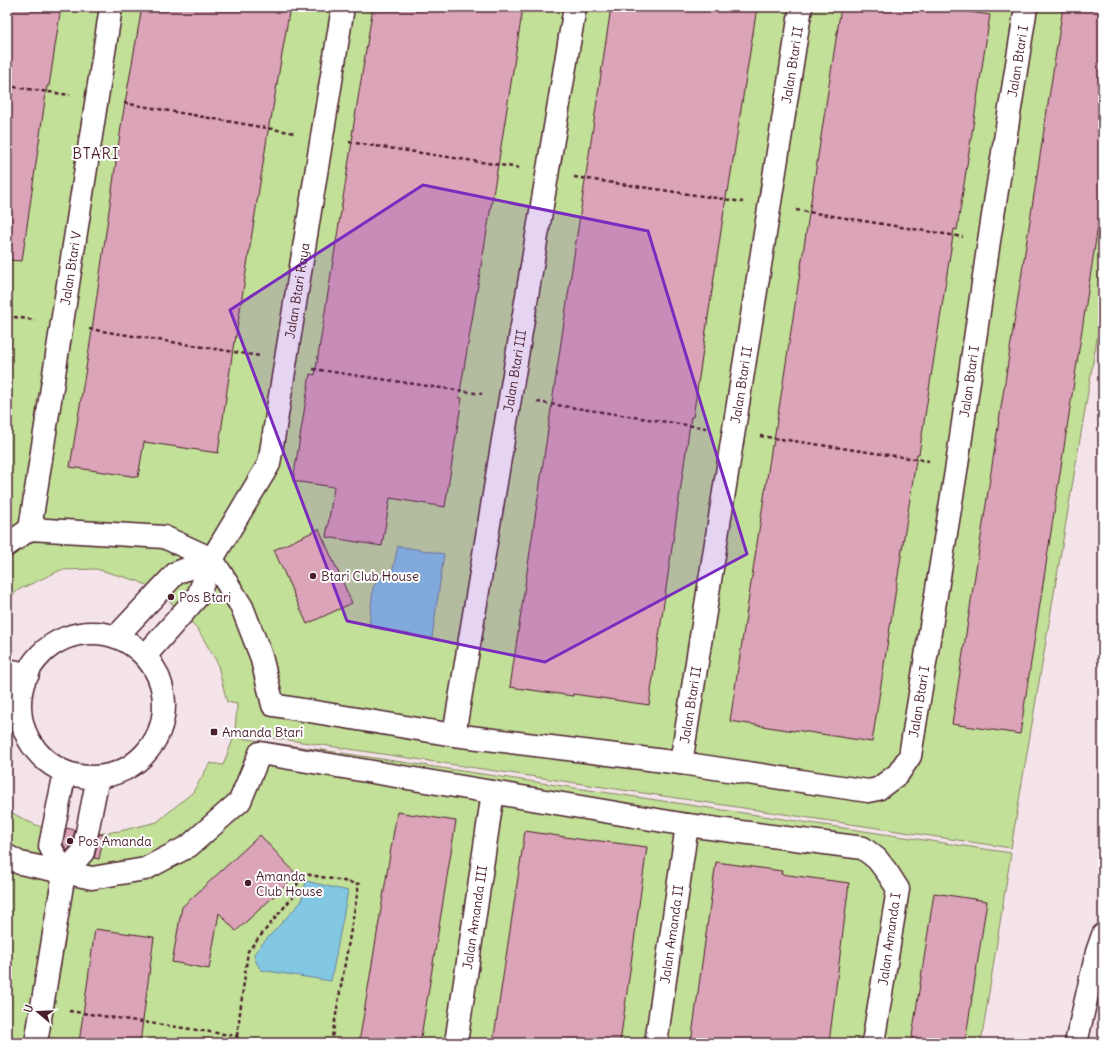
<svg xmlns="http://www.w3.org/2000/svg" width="1110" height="1050" font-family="Delius,sans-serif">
<rect width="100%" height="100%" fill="#f4e4ea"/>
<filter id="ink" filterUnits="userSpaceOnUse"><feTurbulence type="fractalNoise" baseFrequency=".025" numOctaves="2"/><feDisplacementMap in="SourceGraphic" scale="8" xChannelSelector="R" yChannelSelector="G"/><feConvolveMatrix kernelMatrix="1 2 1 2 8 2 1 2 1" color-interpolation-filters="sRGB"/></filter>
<g filter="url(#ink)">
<path fill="#c2e098" stroke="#868062" d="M7,7H1103V303L1011,848L235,732L237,704L227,702L217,662L197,628L159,591L138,581L96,569L61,570L20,589L7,599Z
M234,737L1011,853L981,1043H7V810L27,821L53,832L87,835L120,831L157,822L193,792L210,763L223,765Z"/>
<path fill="#82c8e3" stroke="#6c8499" d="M398,546L444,554L432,638L369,627L373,587L378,580L383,578L391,577Z
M306,881L348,891L331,981L261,970L256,962L254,954L261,945L301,902Z"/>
<path fill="#dba4b8" stroke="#4a1f2b" d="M7,7H61L49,86H47L22,261L7,260Z
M142,7H290L271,119H270L235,342H234L218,453L144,442L138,477L70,467L91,337L122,120Z
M373,7H523L499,159L459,398H462L445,507L390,498L382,546L326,537L334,487L293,481L310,374L315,375L353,135H352Z
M611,7H757L728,192L727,191L693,417H691L649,705L573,694V696L510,687L550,416Z
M841,7H938L990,15L957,230L954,229L919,454H917L872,742L795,730L794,731L730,721L772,445L773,446L782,389Z
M1063,7H1103V193L1020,734L952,724Z
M319,529L352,603L307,624L274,550Z
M397,812L456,821L438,933L420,1043H359Z
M66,828L75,830L71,846L67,851L63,844Z
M525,831L592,841V840L647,847L620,1043H493Z
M99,834L104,835L99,859L94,858L95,854Z
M260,835L297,875L236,931L219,913L209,969L172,962L182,907Z
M716,862L782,871L781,874L849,883L829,1043H691Z
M934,893L987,901L965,1043H911Z
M95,929L154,937L140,1043H79Z"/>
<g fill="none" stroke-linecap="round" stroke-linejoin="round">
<g stroke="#4a1f2b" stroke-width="25">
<g id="minor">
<path id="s1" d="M30,529L111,7"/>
<path id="s2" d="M7,545L30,529L164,537L212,559L242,607L261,656L273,705L454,735L681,763L868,791L878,789L898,774L910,756L957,465L989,241L1026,7"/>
<path d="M116,637L176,573L212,559"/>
<path id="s3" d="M145,656L198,596L212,559L269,464L343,7"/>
<path id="s4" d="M454,735L575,7"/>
<path id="s5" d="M681,763L801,7"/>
<path d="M7,856L20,863L92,878L145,869L189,846L240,801L260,753L687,825L863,848L877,859L887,872L898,889L873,1043"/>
<path d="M64,873L50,846L65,772"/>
<path d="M64,873L83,852L98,777"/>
<path d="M36,1043L64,873"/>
<path id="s6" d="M456,1043L493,792"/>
<path id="s7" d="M656,1043L687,825"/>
<path d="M1076,1043L1097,952L1103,935"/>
</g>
</g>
<g stroke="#4a1f2b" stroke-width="25">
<path id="tertiary" d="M20 705a72 72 0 1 1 144 0a72 72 0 1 1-144 0Z
M7,670L28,674"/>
</g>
<path stroke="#4a1f2b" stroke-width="2.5" stroke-dasharray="4 3" stroke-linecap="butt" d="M7,86L70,95
M124,103L295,133
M349,142L520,168
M574,177L743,202
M796,210L963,237
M7,316L35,320
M89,329L260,356
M313,369L482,394
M537,402L706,428
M760,436L929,461
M7,1001L14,1002
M69,1011L237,1036L239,1043
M237,1036L248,951L295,894L300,873L359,884L331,1043"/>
<use href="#minor" stroke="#fff" stroke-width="22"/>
<use href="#tertiary" stroke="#fff" stroke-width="22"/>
</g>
</g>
<path fill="#7b2cbf" fill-opacity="0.2" stroke="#7b2cbf" stroke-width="3" stroke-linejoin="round" d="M423,185L648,231L747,554L545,662L347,621L230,310Z"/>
<g fill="#4a1f2b" stroke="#fff" stroke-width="1.5">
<circle cx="313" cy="576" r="4"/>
<circle cx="171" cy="597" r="4"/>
<rect x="210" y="728" width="8" height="8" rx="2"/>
<circle cx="70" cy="841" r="4"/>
<circle cx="248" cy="883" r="4"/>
</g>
<g text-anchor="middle" stroke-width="4" stroke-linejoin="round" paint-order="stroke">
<g font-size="13" fill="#4a1f2b" stroke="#fff">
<text dy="5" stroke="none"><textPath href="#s2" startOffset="1736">Jalan Btari I</textPath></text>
<text dy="5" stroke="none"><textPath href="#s5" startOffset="707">Jalan Btari II</textPath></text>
<text dy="5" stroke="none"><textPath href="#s1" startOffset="264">Jalan Btari V</textPath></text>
<text dy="5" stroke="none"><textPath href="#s3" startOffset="406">Jalan Btari Raya</textPath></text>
<text dy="5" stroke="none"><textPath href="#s4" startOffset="369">Jalan Btari III</textPath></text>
<text dy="5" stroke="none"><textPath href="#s2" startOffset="1412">Jalan Btari I</textPath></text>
<text dy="5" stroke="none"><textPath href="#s5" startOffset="383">Jalan Btari II</textPath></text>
<text dy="5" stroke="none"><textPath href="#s2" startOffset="1088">Jalan Btari I</textPath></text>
<text dy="5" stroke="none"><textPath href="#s5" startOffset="59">Jalan Btari II</textPath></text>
<text dy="5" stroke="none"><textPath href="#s6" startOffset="127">Jalan Amanda III</textPath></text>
<text dy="5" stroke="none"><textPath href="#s7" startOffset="110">Jalan Amanda II</textPath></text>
<text transform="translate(889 939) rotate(-82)" y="5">Jalan Amanda I</text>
</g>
<g font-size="13" fill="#4a1f2b" stroke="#fff" text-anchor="start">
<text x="321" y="581">Btari Club House</text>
<text x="179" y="602">Pos Btari</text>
<text x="222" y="737">Amanda Btari</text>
<text x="78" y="846">Pos Amanda</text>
<text x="256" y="881">Amanda<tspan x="256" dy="15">Club House</tspan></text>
</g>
<g font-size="15" letter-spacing="1" fill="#4a1f2b" stroke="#fff">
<text x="96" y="159">BTARI</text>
</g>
</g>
<rect width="1110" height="1050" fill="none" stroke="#fff" stroke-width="24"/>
<rect x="12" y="12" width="1086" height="1026" fill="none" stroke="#4a1f2b" stroke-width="1.5" filter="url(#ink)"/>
<g transform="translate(38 1012) rotate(289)" stroke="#ffffff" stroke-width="3" paint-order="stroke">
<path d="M0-3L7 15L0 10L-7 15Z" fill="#4a1f2b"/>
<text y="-6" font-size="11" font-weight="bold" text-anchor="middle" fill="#4a1f2b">U</text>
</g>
</svg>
